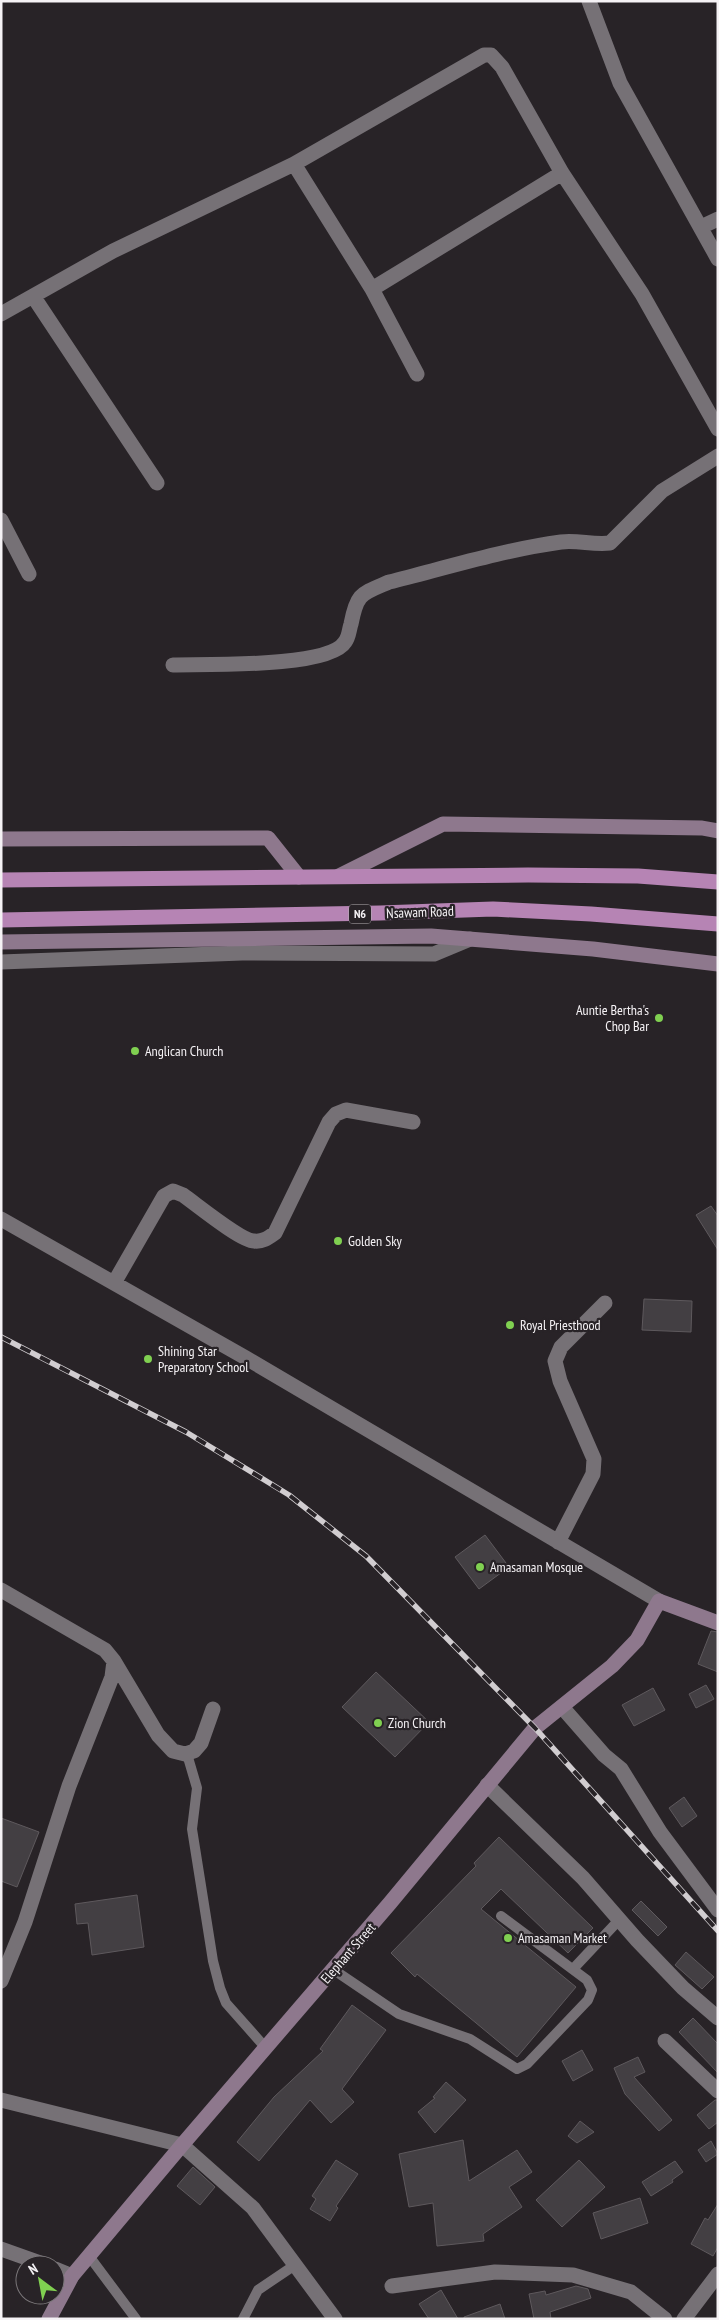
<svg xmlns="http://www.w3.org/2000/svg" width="719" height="2320" font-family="'PT Sans Narrow',sans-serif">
<rect width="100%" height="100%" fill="#282327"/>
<path fill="#433f43" stroke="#5e595d" d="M711,1206L718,1216V1250L696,1215Z
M644,1299L692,1301L691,1332L642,1330Z
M485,1535L509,1567L479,1589L455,1557Z
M711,1631L718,1632V1672L698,1664Z
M376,1672L429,1722L395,1757L342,1707Z
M706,1685L714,1699L696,1708L689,1694Z
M653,1688L665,1710L634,1726L622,1705Z
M684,1797L697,1816L682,1827L669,1808Z
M1,1818L39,1832L17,1887L1,1881Z
M499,1837L593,1928L568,1953L501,1889L481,1909L576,1987L517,2057L417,1974L415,1977L391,1953L476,1866L474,1863Z
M137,1895L144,1947L92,1955L88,1923L77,1924L75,1904Z
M641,1901L667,1927L658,1936L632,1910Z
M686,1952L714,1977L702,1989L675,1965Z
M352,2005L386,2030L342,2089L354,2102L331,2123L310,2100L259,2161L237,2142L274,2097L323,2051L320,2049Z
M693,2018L718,2044V2073L679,2032Z
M582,2050L593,2070L573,2081L562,2061Z
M638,2057L645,2072L634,2077L672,2120L659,2131L625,2094L614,2068Z
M446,2082L466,2100L435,2133L418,2112L435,2098L433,2097Z
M715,2100H718V2122L709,2129L697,2115Z
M580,2121L594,2132L577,2143L568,2136Z
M463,2140L469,2181L517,2150L532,2172L509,2187L522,2207L483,2234L484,2241L437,2246L433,2203L409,2207L399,2154Z
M711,2141L718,2154L706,2162L698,2150Z
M336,2160L358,2174L336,2206L338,2208L330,2221L310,2209L316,2199L312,2196Z
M579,2160L605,2187L562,2227L536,2200Z
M675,2161L683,2172L672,2180L673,2182L651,2196L642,2182Z
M193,2167L215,2187L200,2205L177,2186Z
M640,2198L648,2223L601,2239L593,2213Z
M718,2204V2247L713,2256L691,2244L705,2218L708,2220Z
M576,2286L588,2289L591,2298L550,2312L551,2319H534L529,2294L545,2291L546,2295Z
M441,2290L458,2319H429L419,2304Z
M500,2304L505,2319H464V2317Z"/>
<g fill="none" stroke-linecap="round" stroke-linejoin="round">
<path stroke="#767176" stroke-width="10" d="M187,1754L197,1788L192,1829L213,1961L220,1988L226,2003L265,2047
M573,1969L619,1920
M334,1970L399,2014L470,2039L517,2069L527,2064L588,2000L592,1990L587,1980L501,1916
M89,2256L136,2319
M243,2319L258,2290L295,2265"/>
<path stroke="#767176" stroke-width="15" d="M589,1L620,83L718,259
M294,164L372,289L417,374
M701,227L718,219
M372,289L562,173
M33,296L157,483
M1,314L113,251L294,164L484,55H491L502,67L562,173L642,294L718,429
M1,520L29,574
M173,665C205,664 329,668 345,642C349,637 349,630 351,624C357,593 361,594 389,582C445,568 503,550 561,542C578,540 593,545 610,543L662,491L718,456
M1,962L242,953L434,954L470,939
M1,1219L246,1358L659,1601
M114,1283L164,1196L173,1191L183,1195C196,1204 241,1241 254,1241C263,1242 268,1238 275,1233L329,1122L336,1114L346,1110L413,1122
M558,1542L593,1474L594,1459L560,1381L555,1361L561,1347L605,1303
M1,1590L105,1650L114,1661L158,1735L173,1751L185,1754L194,1751L201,1743L213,1709
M562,1707L604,1755L621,1769L660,1832L718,1910
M487,1785L583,1878L637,1940L683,1988L718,2018
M1,1981L25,1922L69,1786L112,1677L114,1661
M665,2041L718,2091
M1,2100L182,2145L253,2208L335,2319
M1,2249L46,2265
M55,2269L72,2276
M392,2286L495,2272L573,2275L631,2292L665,2319
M684,2319L718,2274"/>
<path stroke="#8e788d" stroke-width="15" d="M1,839L268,838L299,877
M339,876L443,824L702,828L718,831
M1,942L431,936L593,949L718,964
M49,2319L72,2276L182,2145L390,1903L535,1728L612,1666L637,1640L659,1601L718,1623"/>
<path stroke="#b684b4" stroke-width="15" d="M1,880L528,875L638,876L718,882
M1,920L380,913L493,909L591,914L718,924"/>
<g stroke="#d1cdd0" stroke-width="5.5">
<path id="rail" d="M1,1337L186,1432L289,1495L366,1556L535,1728L718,1931"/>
</g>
<use href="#rail" stroke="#282327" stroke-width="4" stroke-dasharray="11" stroke-linecap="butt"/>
</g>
<g fill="#80d051" stroke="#282327" stroke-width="2">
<circle cx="659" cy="1018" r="5"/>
<circle cx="135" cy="1051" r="5"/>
<circle cx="338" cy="1241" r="5"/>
<circle cx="510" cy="1325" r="5"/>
<circle cx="148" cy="1359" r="5"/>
<circle cx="480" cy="1567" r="5"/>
<circle cx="378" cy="1723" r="5"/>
<circle cx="508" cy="1938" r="5"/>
</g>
<g text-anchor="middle" stroke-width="4.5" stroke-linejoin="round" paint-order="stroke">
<rect fill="#282327" stroke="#b8b4b7" stroke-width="1" x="349" y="904.5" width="22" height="19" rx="4"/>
<g font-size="12" font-weight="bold" fill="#f5f2f5">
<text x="360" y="918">N6</text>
</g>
<g font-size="14" fill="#f5f2f5" stroke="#282327">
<text transform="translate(420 912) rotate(-2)" y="5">Nsawam Road</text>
<text transform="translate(348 1953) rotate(-49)" y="5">Elephant Street</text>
</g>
<g font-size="14" fill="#f5f2f5" stroke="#282327" text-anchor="start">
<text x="649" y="1015" text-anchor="end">Auntie Bertha's<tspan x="649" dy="16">Chop Bar</tspan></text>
<text x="145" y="1056">Anglican Church</text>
<text x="348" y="1246">Golden Sky</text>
<text x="520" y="1330">Royal Priesthood</text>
<text x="158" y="1356">Shining Star<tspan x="158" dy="16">Preparatory School</tspan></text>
<text x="490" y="1572">Amasaman Mosque</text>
<text x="388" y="1728">Zion Church</text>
<text x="518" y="1943">Amasaman Market</text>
</g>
</g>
<rect width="719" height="2320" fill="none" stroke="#f5f2f5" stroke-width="5"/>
<g transform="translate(40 2280) rotate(328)"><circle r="24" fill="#282327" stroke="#7a7679"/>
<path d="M0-4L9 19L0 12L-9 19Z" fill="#80d051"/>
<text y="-8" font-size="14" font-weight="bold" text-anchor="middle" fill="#f5f2f5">N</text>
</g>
</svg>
